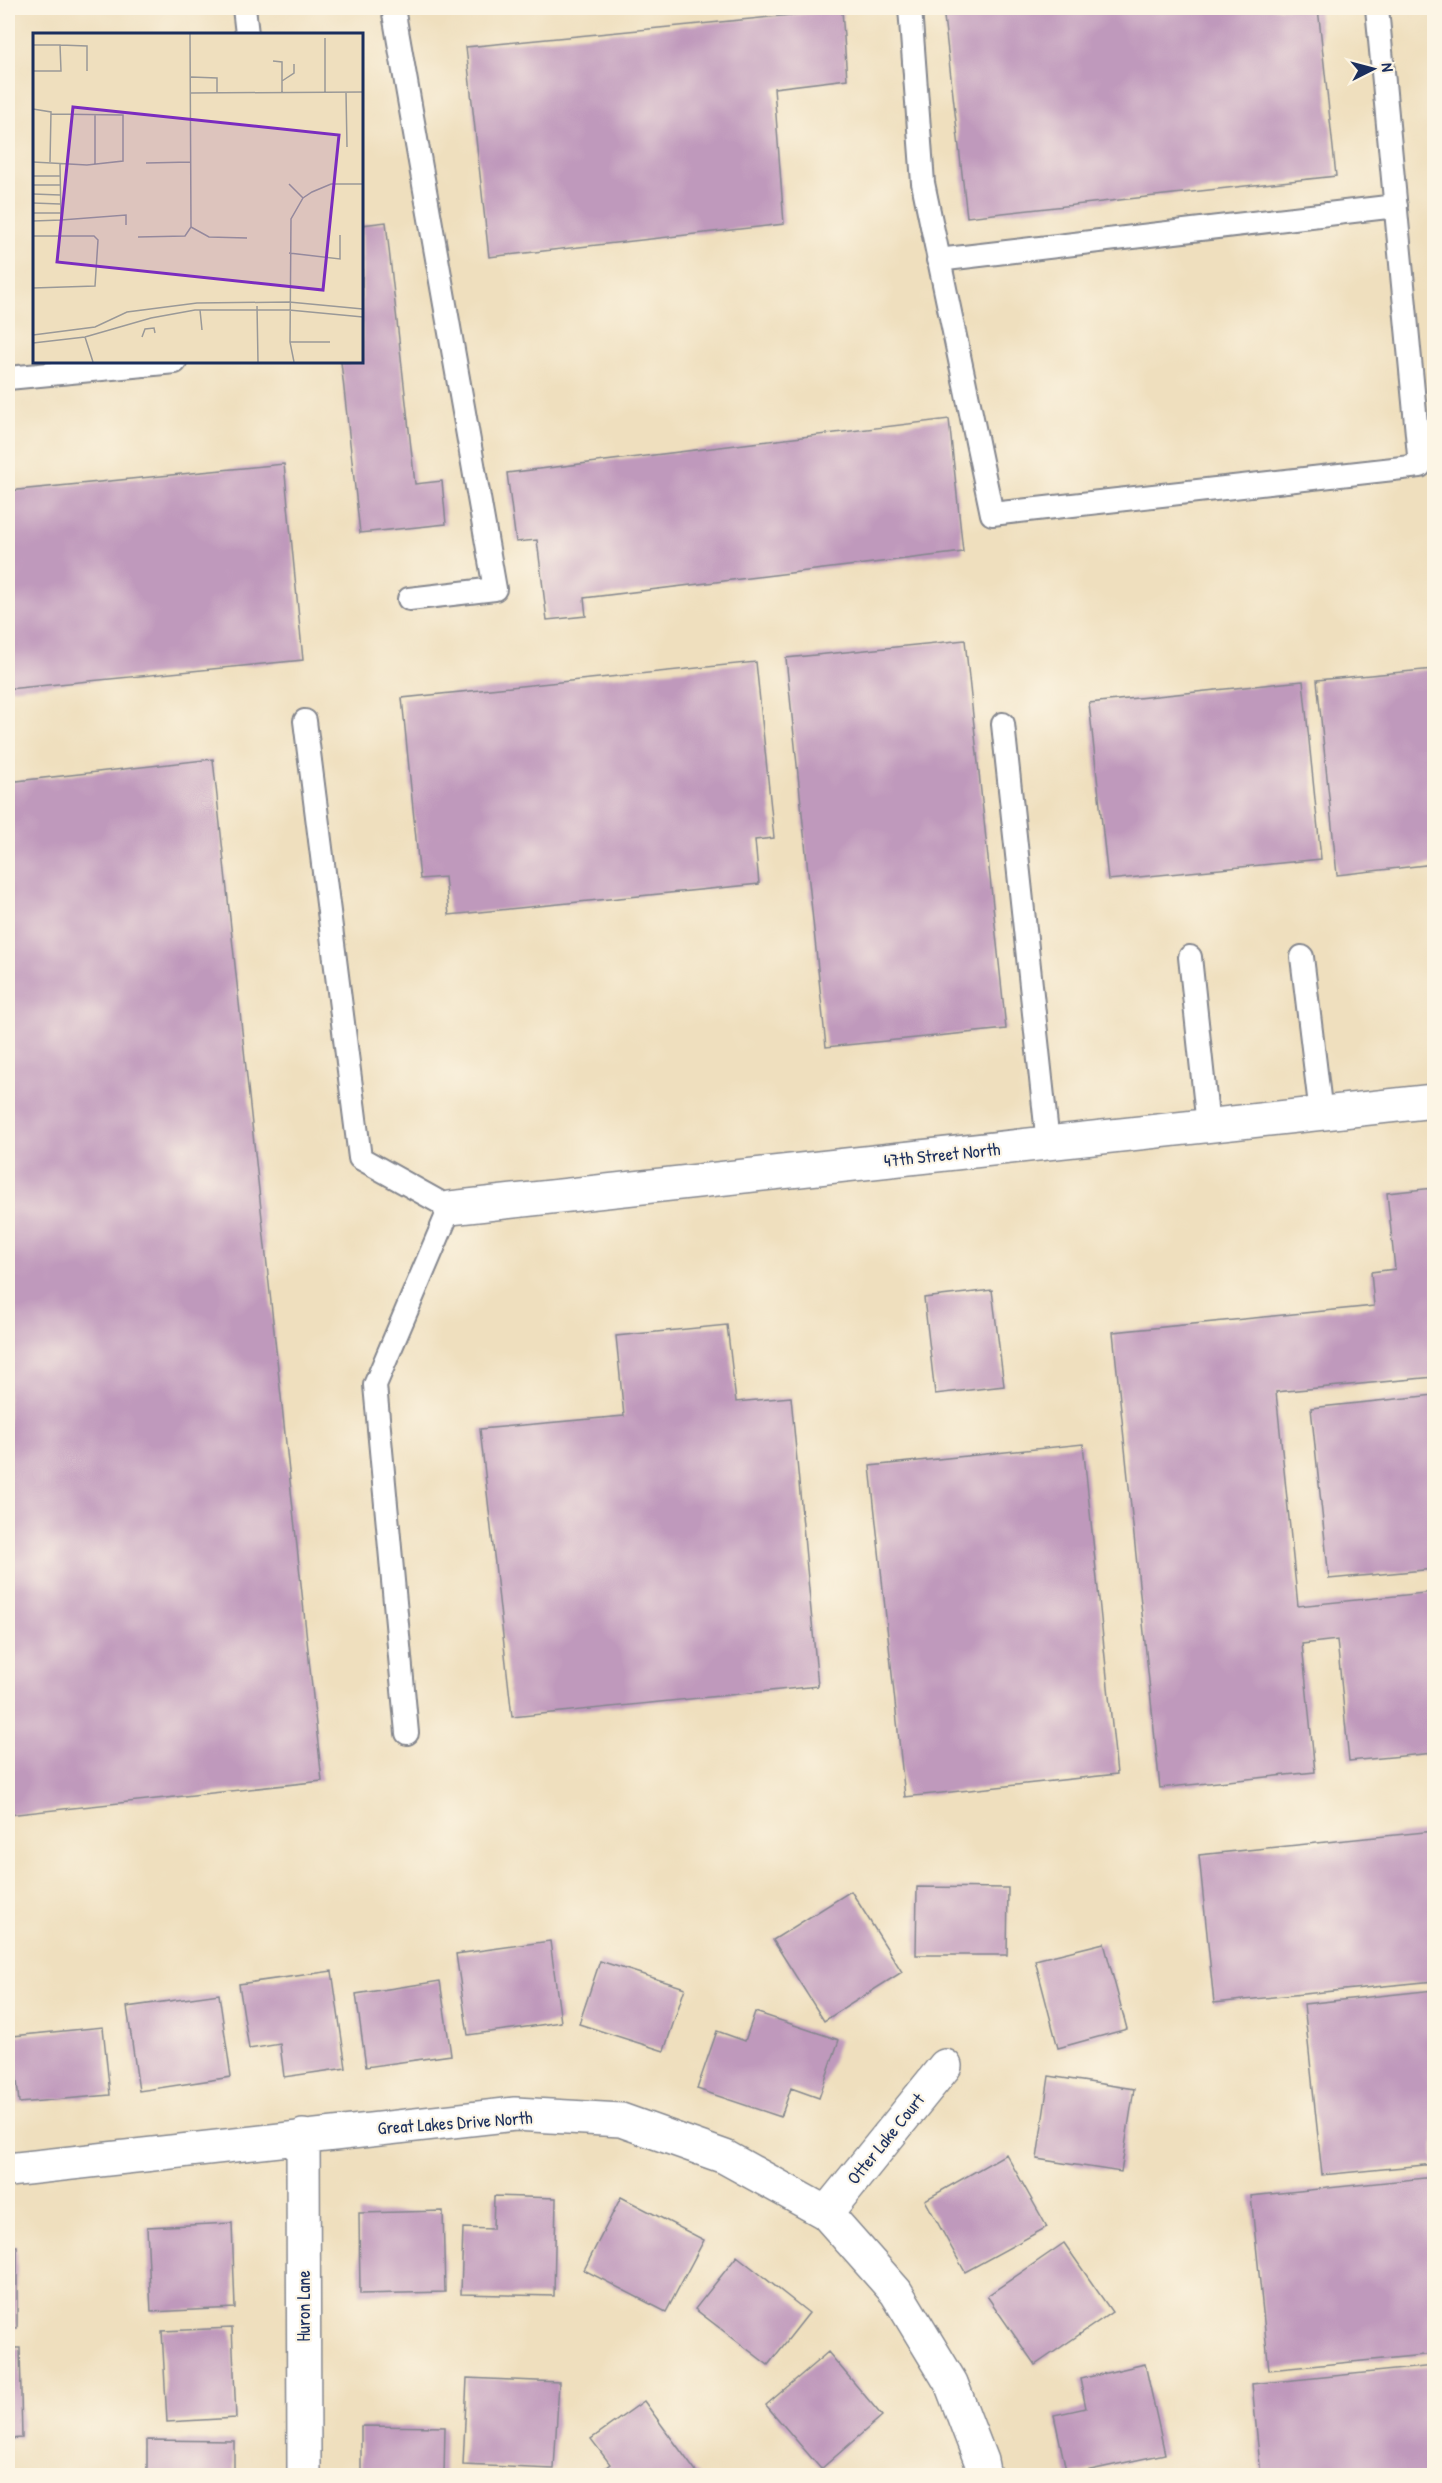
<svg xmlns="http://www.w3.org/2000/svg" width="1442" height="2483" font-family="'Patrick Hand',sans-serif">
<rect width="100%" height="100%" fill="#fcf5e5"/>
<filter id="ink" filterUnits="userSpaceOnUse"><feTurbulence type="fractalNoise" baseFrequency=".0167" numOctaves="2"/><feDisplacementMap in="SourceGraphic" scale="12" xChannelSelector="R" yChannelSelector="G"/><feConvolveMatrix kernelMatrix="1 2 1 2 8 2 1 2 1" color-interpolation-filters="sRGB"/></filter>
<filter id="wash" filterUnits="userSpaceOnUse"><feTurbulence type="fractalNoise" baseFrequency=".008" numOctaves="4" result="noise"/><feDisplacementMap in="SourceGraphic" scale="24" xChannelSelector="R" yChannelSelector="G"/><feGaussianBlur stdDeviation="1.35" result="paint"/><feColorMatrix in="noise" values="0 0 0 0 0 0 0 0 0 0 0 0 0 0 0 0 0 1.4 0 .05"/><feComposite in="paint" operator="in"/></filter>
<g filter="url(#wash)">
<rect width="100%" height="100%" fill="#efdfbe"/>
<g id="blocks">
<path fill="#bf99bc" d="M943,8H1318L1336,176L967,217Z
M842,10L847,79L774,88L784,224L489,257L466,47Z
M386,222L415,484L442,481L446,524L360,533L341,362H362V225Z
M949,419L963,552L584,598L586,616L547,620L537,540L516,542L507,473Z
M284,464L303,660L8,689V491Z
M965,640L1006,1029L826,1047L786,658Z
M756,662L774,838L755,840L759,884L449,915L445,877L420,879L402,698Z
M1434,669V864L1337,875L1317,680Z
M1303,681L1321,859L1108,880L1089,703Z
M213,759L322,1781L8,1815V782Z
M1434,1188V1377L1276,1392L1298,1606L1434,1592V1753L1349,1761L1337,1640L1302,1644L1315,1772L1160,1788L1113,1332L1374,1306L1371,1272L1395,1269L1387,1193Z
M992,1290L1004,1386L935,1394L924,1298Z
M727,1325L736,1402L791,1397L818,1686L512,1717L480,1429L624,1416L616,1336Z
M1434,1395V1569L1329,1579L1311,1408Z
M1083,1444L1117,1774L905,1797L870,1466Z
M1434,1831V1981L1214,2003L1199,1855Z
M917,1887L1008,1888L1007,1955H916Z
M851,1891L902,1972L824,2021L773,1940Z
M550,1941L561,2022L468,2035L456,1954Z
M1104,1943L1127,2029L1058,2048L1035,1960Z
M600,1961L685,1988L664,2051L579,2024Z
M332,1971L346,2068L284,2077L280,2044L249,2049L239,1984Z
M440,1981L451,2055L366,2067L356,1994Z
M1434,1990V2164L1322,2175L1304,2004Z
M219,1994L231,2077L139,2091L127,2007Z
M755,2012L839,2040L819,2098L791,2088L781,2117L697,2089L717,2031L745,2041Z
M103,2027L110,2095L19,2103L13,2036Z
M1049,2076L1134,2089L1121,2172L1037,2159Z
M1006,2154L1047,2227L965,2272L925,2200Z
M1434,2177V2354L1269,2370L1251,2196Z
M494,2196L556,2198L554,2296L461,2294L463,2228L493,2229Z
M621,2197L704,2240L666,2312L584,2270Z
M443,2211L445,2292L360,2294L359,2213Z
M232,2223L235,2308L151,2312L147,2227Z
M1064,2243L1112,2312L1035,2365L987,2296Z
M8,2246H17V2328H8Z
M737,2256L809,2313L768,2365L695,2309Z
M232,2328L236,2418L167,2422L162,2331Z
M8,2348H20L22,2438L8,2439Z
M828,2352L882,2416L821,2469L766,2405Z
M1145,2364L1165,2454L1067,2475L1054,2415L1086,2408L1080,2379Z
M1434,2366V2476H1261L1252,2384Z
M467,2378L559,2382L554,2469L463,2465Z
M644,2401L699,2476H594L610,2464L591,2439Z
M361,2426L445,2427L444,2476H361Z
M147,2440L234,2441V2476H147Z"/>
</g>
</g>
<g filter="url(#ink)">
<use href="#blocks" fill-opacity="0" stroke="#85878e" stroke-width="1.5"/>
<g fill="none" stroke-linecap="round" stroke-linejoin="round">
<g stroke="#85878e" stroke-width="26">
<path id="lane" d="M244,8L247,34
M393,8L495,589L409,599
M910,8L923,183L992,514L1420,466L1377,8
M938,260L1396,206
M8,378L175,362
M305,721L360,1158L450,1208L375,1385L407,1733
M1003,724L1048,1144
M1190,957L1208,1126
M1302,957L1321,1114"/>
</g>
<g stroke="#85878e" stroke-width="36">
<path id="street" d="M450,1208L1434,1101
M303,2136L304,2476
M8,2170L515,2114L621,2120L725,2157L826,2213L896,2292L951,2383L981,2461L984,2476
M826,2213L945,2066"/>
</g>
<use href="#lane" stroke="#fff" stroke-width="22"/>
<use href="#street" stroke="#fff" stroke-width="33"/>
</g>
</g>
<g text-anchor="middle" stroke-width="4.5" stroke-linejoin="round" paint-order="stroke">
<g font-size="18" fill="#1b2f5e" stroke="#fcf5e5">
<text transform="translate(942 1155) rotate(-6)" y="6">47th Street North</text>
<text transform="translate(455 2123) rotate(-4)" y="6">Great Lakes Drive North</text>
<text transform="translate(886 2139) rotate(-51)" y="6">Otter Lake Court</text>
<text transform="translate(304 2306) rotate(-90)" y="6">Huron Lane</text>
</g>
</g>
<g transform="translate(33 33)">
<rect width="330" height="330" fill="#efdfbe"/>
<path fill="none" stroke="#9a9998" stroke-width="1.5" d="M157,1L158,194M292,5V60M0,12H27L28,38H0M27,12L54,13V38M240,28L249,29V60M158,44L184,45V60M249,48L261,40V31M313,59L314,114M158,60L330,59M0,76L18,79L17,129M62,82V131M0,129L54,132L90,128V82L18,81M113,130L158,129M0,143H27M256,151L270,165M0,152H27M0,161L27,162M0,170L27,171M0,180H28M28,187L93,182V192M0,188L28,187L27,131M158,194L176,204L214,205M0,203H61L65,207L62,253L0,255M105,204L152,203L158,194M256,220L307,226V202M224,273L225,329M167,277L169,297M0,302L62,294L94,279L164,270L256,269L330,276M52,304L60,329M109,304L112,296L121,295L122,300M257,309H297M0,310L52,304L118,285L162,277H256L330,284M261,329L257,309L258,186L270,165L279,159L298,151H330"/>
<path fill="#7b2cbf" fill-opacity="0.15" stroke="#7b2cbf" stroke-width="3" d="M40,74L306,102L290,257L24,229Z"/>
<rect width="330" height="330" fill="none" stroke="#1b2f5e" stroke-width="3"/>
</g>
<rect width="1442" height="2483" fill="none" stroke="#fcf5e5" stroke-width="30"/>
<g transform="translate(1373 69) rotate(84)" stroke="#fcf5e5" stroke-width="4.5" paint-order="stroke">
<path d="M0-4.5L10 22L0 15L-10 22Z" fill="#1b2f5e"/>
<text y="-9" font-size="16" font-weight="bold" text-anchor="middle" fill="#1b2f5e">N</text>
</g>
</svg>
